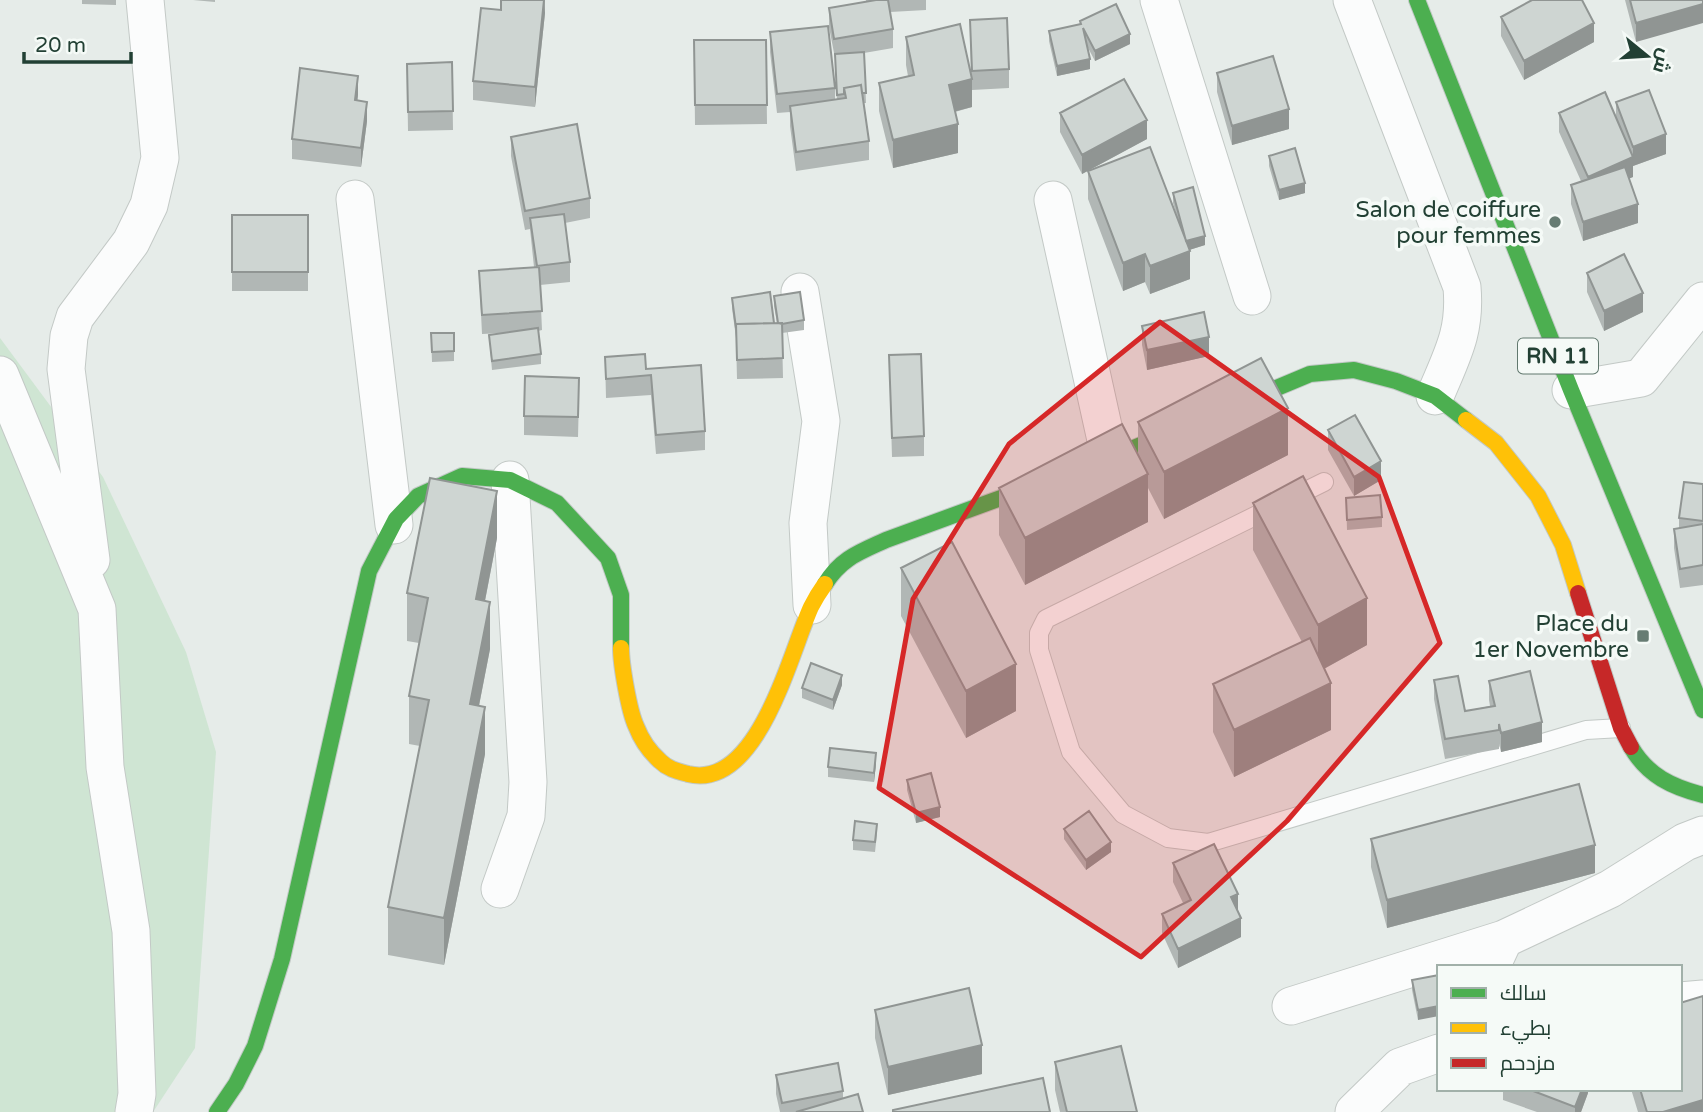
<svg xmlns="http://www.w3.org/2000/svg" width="1703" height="1112" font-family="'Varela Round',Cairo,sans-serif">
<rect width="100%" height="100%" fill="#e6ece9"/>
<path fill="#cfe5d3" d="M0,338L103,477L186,652L216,752L195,1048L153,1112H0Z"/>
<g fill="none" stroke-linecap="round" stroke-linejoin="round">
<g stroke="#c3c9c6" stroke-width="20">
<path id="lane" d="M1324,482L1046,619L1039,633V650L1071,752L1123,814L1168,838L1208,843L1586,730L1621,728"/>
</g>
<g stroke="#c3c9c6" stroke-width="39">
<path id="street" d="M1159,0L1252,296
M1352,0L1462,287C1466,332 1452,355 1435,396
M355,199L394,525
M1053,200L1110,458
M800,292L821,421L808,523L812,605
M0,375L97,609L105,767L131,931L137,1094L134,1112
M1571,390L1641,378L1703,301
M91,560L66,369L69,336L75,317L131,242L149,205L160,158L145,0
M500,889L526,816L528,782L510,480
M1491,967L1504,939L1610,889L1685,842L1703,835
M1680,1001L1703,999
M1291,1006L1504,939
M1354,1112L1400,1067L1439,1053"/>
</g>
<g stroke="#c2c9c6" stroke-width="18">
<path id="fast" d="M1417,0L1571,390L1703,710
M825,584C841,558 860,552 886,540L1110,458L1310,374L1354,370L1396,381L1435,396L1466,420
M1631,747C1648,776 1672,787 1703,795
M217,1112L236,1084L255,1046L282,959L369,571L396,519L418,496L462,476L510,480L557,503L608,558L621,595V648"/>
</g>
<g stroke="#c2c9c6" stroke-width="18">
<path id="slow" d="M1466,420L1496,443L1538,496L1563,545L1578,593
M621,648C621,664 629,711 636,726C641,739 650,752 660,761C668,769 677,771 688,774C758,791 790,653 811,607C815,599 820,591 825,584"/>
</g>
<g stroke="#c2c9c6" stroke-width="18">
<path id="jam" d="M1578,593L1621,728L1631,747"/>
</g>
<use href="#lane" stroke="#fbfcfc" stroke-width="18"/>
<use href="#street" stroke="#fbfcfc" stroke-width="37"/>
<use href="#fast" stroke="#4caf50" stroke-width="16"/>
<use href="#slow" stroke="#ffc107" stroke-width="16"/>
<use href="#jam" stroke="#c62828" stroke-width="16"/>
</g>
<path fill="#b1b7b5" d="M82,0H116V5L82,4Z
M193,0H215V2Z
M545,0V13L535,107L473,100V81L501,10Z
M866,0H926V10L890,12L893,29V48L864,53L866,103H863L869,141V160L796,171L790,126V112L777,113L770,52V32L835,88V100H837L835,58L829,27V8L866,2Z
M1625,0H1703L1636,42Z
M1501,17L1594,42L1524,80L1501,36Z
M970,20L1009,69V88L972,90V107L955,112L958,153L893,168L879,111V83L908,76L906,65V37L971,75Z
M1080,21L1130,44L1095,61L1087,46L1090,69L1057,76L1049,41V31L1080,24Z
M694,40H766L767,124L695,125Z
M452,62L453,130L408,131L407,64Z
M1217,73L1289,129L1232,145L1217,92Z
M358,95L357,101L367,121L361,167L292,159V139Z
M1616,102L1666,154L1633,166V177L1629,178L1638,223L1583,241L1571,204V185L1581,181L1559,132V113L1616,119Z
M1060,113L1147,139L1082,174L1060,132Z
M511,137L590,198V218L565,223L570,262V282L540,285L542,330L538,331L541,354V364L492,370L489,335L503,333L482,334L479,271L534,267L530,229L525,230L511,156Z
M1269,156L1305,193L1279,200L1269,166Z
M1088,171L1179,223L1173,203V193L1205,245L1189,250L1190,279L1150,294L1145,282L1123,291L1088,199Z
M232,215H308V291H232Z
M1587,273L1643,312L1604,331L1587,292Z
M774,296L804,320V330L782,333L783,378L737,379L736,338L732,308V298L774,323H777L774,306Z
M1142,326L1209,356L1147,370L1142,345Z
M431,333H454V361L432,362Z
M889,355L924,436V456L892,457Z
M605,357L646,369L705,431V450L656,454L651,395L606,398Z
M579,397L578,437L524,435V416Z
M1138,422L1288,455L1164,519L1148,488V522L1025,585L999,535V488L1138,456Z
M1328,430L1381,480L1354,496L1328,450Z
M1703,484V585L1680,588L1674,548V529L1679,528V518Z
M1346,498L1382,517V527L1347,530Z
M1253,503L1367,645L1324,669L1331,730L1234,777L1213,732V684L1302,642L1253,550Z
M497,538L485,601L490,649L479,706L485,754L444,965L388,955V907L420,746L409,744V696L419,643L407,641V593Z
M901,568L1016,711L966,738L901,616Z
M1434,680L1465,711L1490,706L1489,700V681L1542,742L1501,752L1499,744V749L1445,759L1434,699Z
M842,685L833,710L802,698V688Z
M876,763L874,782L828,777V767Z
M907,780L940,817L916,823L907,790Z
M1064,829L1111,852L1086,870L1064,839Z
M877,834L875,852L853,850V840Z
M1371,839L1595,873L1387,928L1371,867Z
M1173,863L1238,911L1241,937L1178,968L1162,933V914L1183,903L1173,882Z
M1439,975L1418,1020L1412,990V980Z
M875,1010L982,1074L888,1095L875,1038Z
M1055,1062L1137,1112H1060L1055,1090Z
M776,1075L843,1091V1099L863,1112H780L776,1094Z
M1503,1089H1588V1093L1581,1112H1537L1503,1100Z
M1631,1089H1680L1703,1112H1638Z"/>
<path fill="#909593" d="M544,0L545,13L535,107V87Z
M1703,4V23L1636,42V23Z
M1594,23V42L1524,80V61Z
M1130,34V44L1095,61V51Z
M1090,59V69L1057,76V66Z
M358,76V95L355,120V100Z
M972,79V107L949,113V85Z
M367,102V121L361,167V148Z
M1289,109V129L1232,145V126Z
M1147,120V139L1082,174V155Z
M958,124V153L893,168V140Z
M1666,134V154L1633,166V177L1588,196V177L1633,157V147Z
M1305,183V193L1279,200V190Z
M1638,204V223L1583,241V222Z
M1205,236V245L1186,251V241Z
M1190,251V279L1150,294V266Z
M1145,254V282L1123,291V263Z
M1643,293V312L1604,331V311Z
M1209,337V356L1147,370V350Z
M1288,408V455L1164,519V472Z
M1381,461V480L1354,496V477Z
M1148,474V522L1025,585V538Z
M497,491V538L476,647V599Z
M1367,598V645L1318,672V625Z
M490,602V649L470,751V704Z
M1016,664V711L966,738V691Z
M842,675V685L833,710V700Z
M1331,683V730L1234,777V730Z
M485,707V754L444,965V918Z
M1542,722V742L1501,752V733Z
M876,753V763L874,782V773Z
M940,807V817L916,823V813Z
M1111,842V852L1086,870V860Z
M1595,845V873L1387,928V900Z
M1238,894V913L1231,897Z
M1241,918V937L1178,968V949Z
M1439,1006V1016L1418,1020V1010Z
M982,1045V1074L888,1095V1067Z
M1582,1089H1588V1093L1581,1112H1575V1107Z
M1703,1100V1112H1663Z"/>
<path fill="#ced5d2" stroke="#909593" stroke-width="2" d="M501,0H544L535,87L473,81L481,8L501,10Z
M876,0H888L893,29L834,39L829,8Z
M1532,0H1582L1594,23L1524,61L1501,17Z
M1630,0H1703V4L1636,23Z
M1116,4L1130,34L1095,51L1083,28L1090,59L1057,66L1049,31L1081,24L1080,21Z
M1007,18L1009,69L972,71L970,20Z
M960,24L972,79L949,85L958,124L893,140L879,83L914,75L906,37Z
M828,26L835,88L777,94L770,32Z
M694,40H766L767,105H695Z
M864,52L866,93H862L861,85L844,88V94L837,95L835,54Z
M1273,56L1289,109L1232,126L1217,73Z
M452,62L453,111L408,112L407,64Z
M300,68L358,76L355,100L367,102L361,148L292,139Z
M1124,79L1147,120L1082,155L1060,113Z
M861,85L869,141L796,152L790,106L846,98L844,88Z
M1649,90L1666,134L1633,147L1616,102Z
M1605,92L1633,157L1588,177L1559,113Z
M577,124L590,198L525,211L511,137Z
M1150,147L1190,251L1150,266L1145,254L1123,263L1088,171Z
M1295,148L1305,183L1279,190L1269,156Z
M1625,167L1638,204L1583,222L1571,185Z
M1193,187L1205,236L1186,241L1173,193Z
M564,214L570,262L537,266L530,218Z
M232,215H308V272H232Z
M1624,254L1643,293L1604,311L1587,273Z
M539,267L542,311L482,315L479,271Z
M770,292L774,323L736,324V328L732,298Z
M800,292L804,320L782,324L778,323L774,296Z
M1204,312L1209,337L1147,350L1142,326Z
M782,323L783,358L737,360L736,324Z
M538,328L541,354L492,361L489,335Z
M431,333H454V351L432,352Z
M645,354L646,369L701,365L705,431L656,435L651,375L606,379L605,357Z
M921,354L924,436L892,438L889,355Z
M1261,358L1288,408L1164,472L1138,422Z
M525,376L579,378L578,417L524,416Z
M1355,415L1381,461L1354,477L1328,430Z
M1122,424L1148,474L1025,538L999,488Z
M1303,476L1367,598L1318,625L1253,503Z
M430,478L497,491L476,599L490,602L470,704L485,707L444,918L388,907L429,700L409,696L428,598L407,593Z
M1684,482L1703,484V521L1679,518Z
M1380,495L1382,517L1347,520L1346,498Z
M1703,524V565L1680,569L1674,529Z
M952,542L1016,664L966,691L901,568Z
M1310,638L1331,683L1234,730L1213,684Z
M811,663L842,675L833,700L802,688Z
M1530,671L1542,722L1501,733L1499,724V730L1445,739L1434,680L1458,676L1465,711L1495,706L1489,681Z
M830,748L876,753L874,773L828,767Z
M931,773L940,807L916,813L907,780Z
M1579,784L1595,845L1387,900L1371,839Z
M1089,811L1111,842L1086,860L1064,829Z
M855,821L877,824L875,842L853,840Z
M1214,844L1238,894L1231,897L1241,918L1178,949L1162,914L1191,900L1173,863Z
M1439,975V1006L1418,1010L1412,980Z
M969,988L982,1045L888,1067L875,1010Z
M1703,996V1100L1663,1112H1647L1640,1089H1680V1003Z
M1121,1046L1137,1112H1067L1055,1062Z
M838,1063L843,1091L782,1103L776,1075Z
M1043,1078L1050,1112H893V1110Z
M1528,1089H1582L1575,1107Z
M858,1094L863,1112H796Z"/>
<path fill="#d62828" fill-opacity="0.2" stroke="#d62828" stroke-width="5" stroke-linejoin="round" d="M1160,322L1379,477L1440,643L1287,821L1141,957L879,788L913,599L1009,444Z"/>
<g fill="#677c73" stroke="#f5faf7" stroke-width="2.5">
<circle cx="1555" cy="222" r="7"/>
<rect x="1636" y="629" width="14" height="14" rx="3.5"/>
</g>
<g text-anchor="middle" stroke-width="7" stroke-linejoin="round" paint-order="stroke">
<rect fill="#f5faf7" stroke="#61786e" stroke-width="2" x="1518" y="338.5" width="80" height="35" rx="5"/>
<g font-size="21" font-weight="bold" fill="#224034">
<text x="1558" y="363">RN 11</text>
</g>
<g font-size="23" fill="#224034" stroke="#f5faf7" text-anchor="end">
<text x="1541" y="217">Salon de coiffure<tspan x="1541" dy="26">pour femmes</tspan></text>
<text x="1629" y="631">Place du<tspan x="1629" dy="26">1er Novembre</tspan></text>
</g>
</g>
<rect x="1437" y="965" width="245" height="126" fill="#f5faf7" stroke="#a1b0a9" stroke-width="2"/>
<rect x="1451" y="988" width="35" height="10" fill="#4caf50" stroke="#a1b0a9" stroke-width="2"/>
<text x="1500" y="1000" font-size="21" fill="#224034">سالك</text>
<rect x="1451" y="1023" width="35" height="10" fill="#ffc107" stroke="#a1b0a9" stroke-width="2"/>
<text x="1500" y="1035" font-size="21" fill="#224034">بطيء</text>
<rect x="1451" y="1058" width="35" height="10" fill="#c62828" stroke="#a1b0a9" stroke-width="2"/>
<text x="1500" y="1070" font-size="21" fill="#224034">مزدحم</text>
<g transform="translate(1647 56) rotate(108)" stroke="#f5faf7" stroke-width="5" paint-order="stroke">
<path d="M0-5L12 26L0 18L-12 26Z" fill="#224034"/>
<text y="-10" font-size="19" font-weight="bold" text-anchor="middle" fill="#224034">ش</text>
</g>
<path d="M24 52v10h107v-10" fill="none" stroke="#224034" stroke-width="3.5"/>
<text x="35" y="52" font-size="21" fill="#224034" stroke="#f5faf7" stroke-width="5" paint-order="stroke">20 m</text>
</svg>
